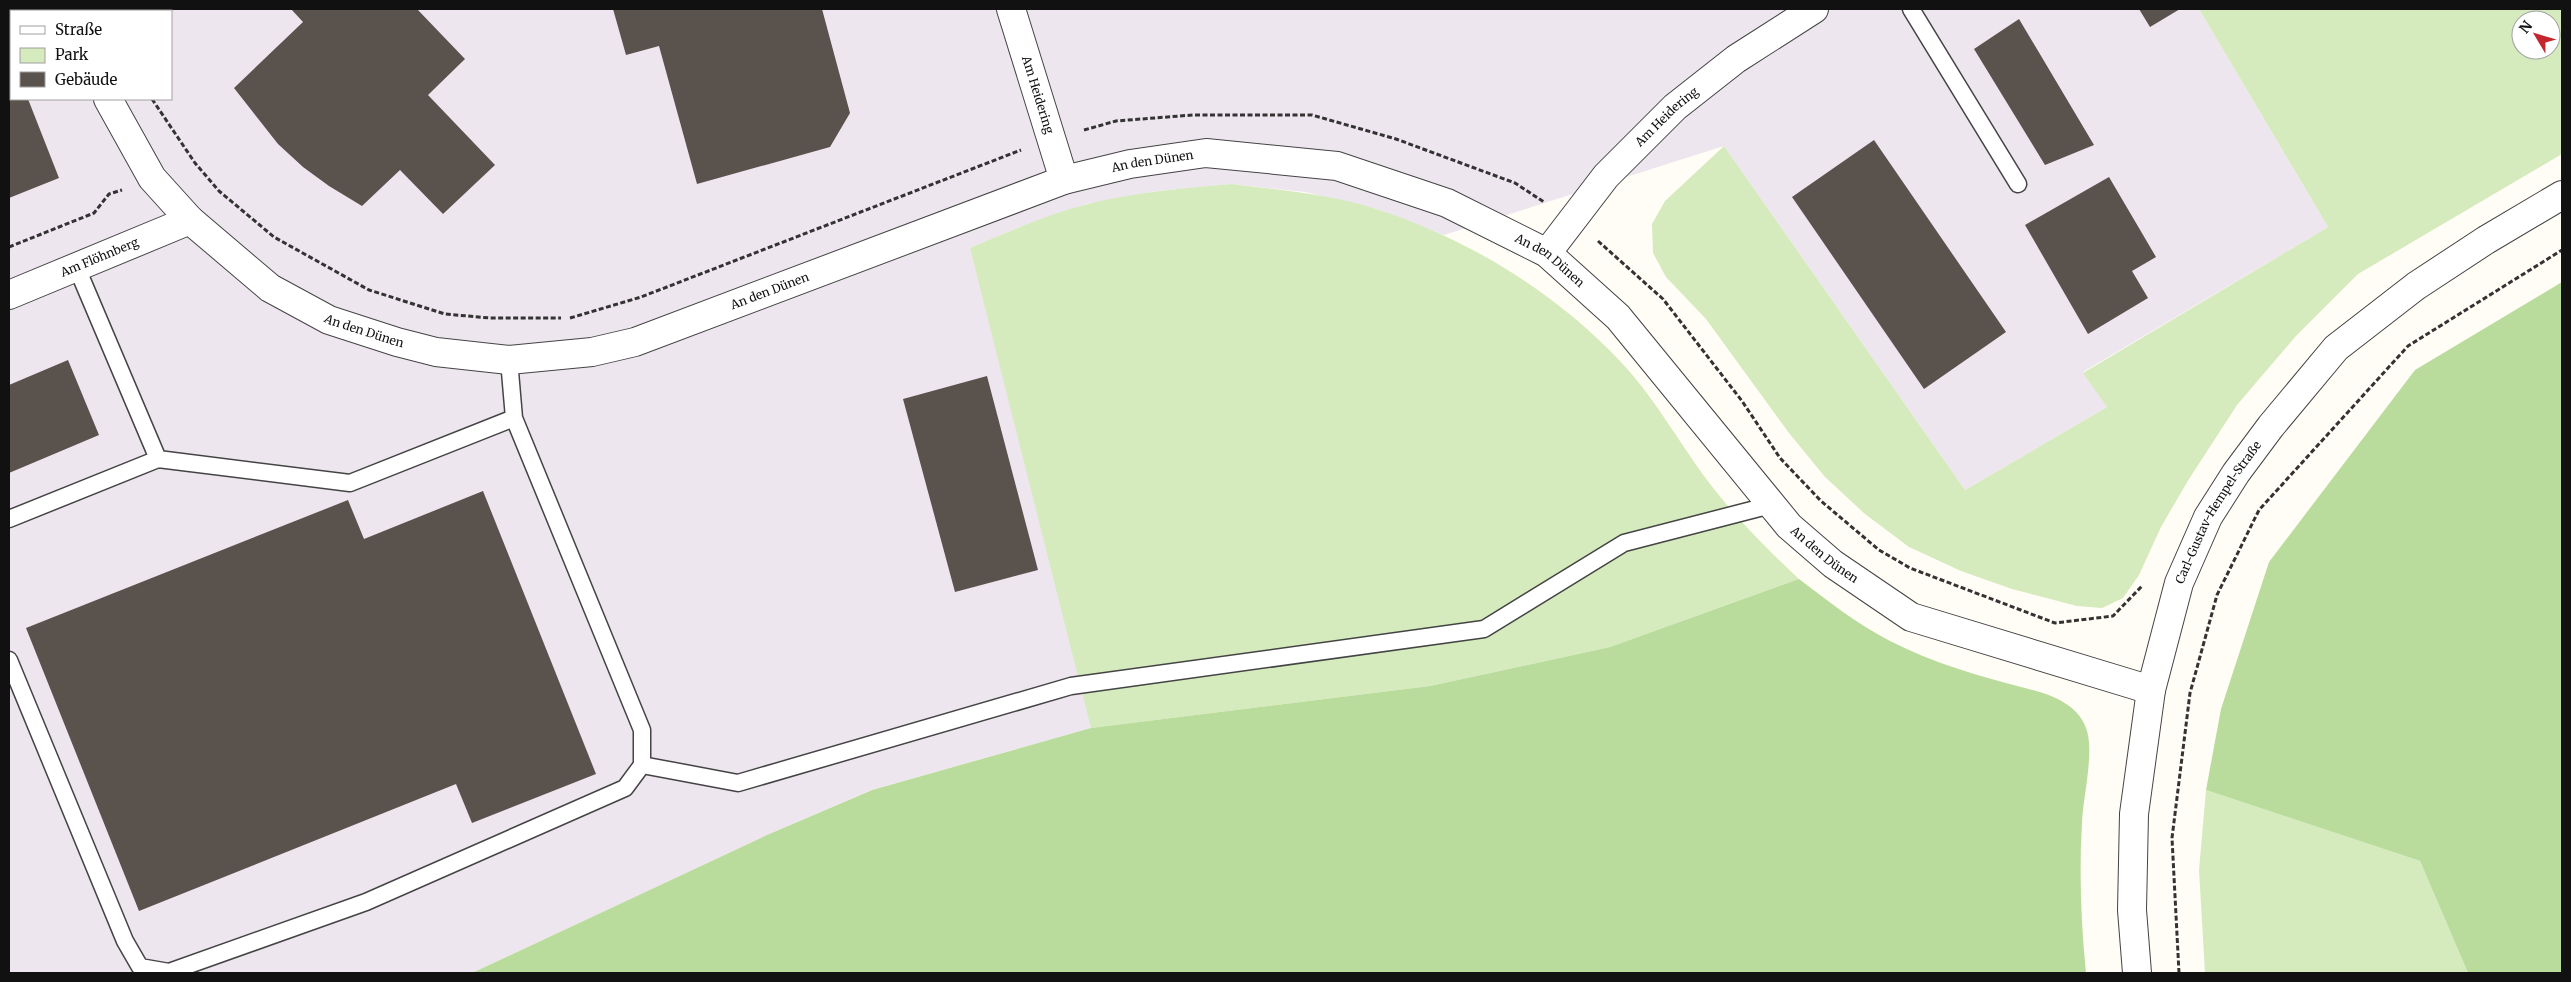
<svg xmlns="http://www.w3.org/2000/svg" width="2571" height="982" font-family="Merriweather,serif">
<rect width="100%" height="100%" fill="#fffdf5"/>
<path fill="#eee6ef" fill-rule="evenodd" d="M9,9H2199L2328,227L2083,372L2107,407L1965,490L1724,146L1444,235L1376,209L1305,192L1232,184L1157,191L1087,204L1017,228L970,248L1083,668L1091,728L871,790L767,835L472,973H9ZM11,11H171V99H11Z"/>
<path fill="#d5ebbd" fill-rule="evenodd" d="M2199,9H2562V154L2358,274L2296,336L2237,405L2189,479L2161,527L2139,575L2123,598L2102,608L2077,606L2012,589L1961,571L1909,547L1865,514L1825,477L1789,433L1706,319L1666,277L1653,253L1652,224L1665,201L1724,146L1965,490L2107,407L2083,373L2328,227ZM2521,20H2551V50H2521Z
M1232,184C1280,190 1330,194 1376,209C1467,238 1555,292 1620,361C1657,400 1681,447 1714,489C1740,522 1768,550 1799,579L1610,647L1430,686L1091,728L970,248C1008,232 1048,214 1088,204C1135,192 1184,188 1232,184Z
M2206,790L2420,861L2468,973H2205L2199,870Z"/>
<path fill="#b9dc9c" d="M2562,282V973H2468L2420,861L2206,790L2221,709L2269,562L2415,370Z
M1799,579C1828,601 1857,624 1890,641C1933,663 1979,676 2025,688C2049,694 2077,703 2086,728C2095,750 2083,797 2082,822C2079,873 2081,923 2086,973H472L767,835L872,790L1091,728L1430,686L1610,647Z"/>
<path fill="#5a524d" d="M291,9H417L465,59L428,95L495,165L443,214L400,170L362,206L329,186L303,167L278,144L234,88L303,22Z
M613,9H822L850,113L830,147L697,184L659,46L626,55Z
M2139,9H2180L2150,27Z
M2019,19L2094,145L2045,165L1974,49Z
M9,50L11,56V99H28L59,178L9,198Z
M1874,140L2006,332L1924,389L1792,197Z
M2109,177L2156,257L2132,271L2148,298L2088,334L2025,225Z
M68,360L99,435L9,473V385Z
M987,376L1038,570L955,592L903,399Z
M483,491L596,774L472,823L456,784L139,911L26,628L348,500L364,539Z"/>
<g fill="none" stroke-linecap="round" stroke-linejoin="round">
<g stroke="#444" stroke-width="19">
<path id="service" d="M1911,9L2018,184
M77,268L158,459
M9,519L158,459L350,483L514,418
M9,660L125,941L140,967L169,972L366,902L625,788L642,765V730L514,418L509,360
M642,765L738,783L1071,686L1484,629L1624,543L1771,505"/>
</g>
<g stroke="#444" stroke-width="30">
<g id="minor">
<path d="M70,9L71,11"/>
<path id="s1" d="M1011,9L1064,180"/>
<path id="s2" d="M108,99L152,178L190,220L270,288L329,320L397,342L436,352L509,360L592,352L635,342L1064,180L1130,164L1206,153L1337,166L1447,203L1547,253L1618,317L1789,526L1833,564L1911,617L2151,690"/>
<path id="s3" d="M1547,253L1606,176L1675,107L1736,59L1814,9"/>
<path id="s4" d="M9,295L190,220"/>
</g>
</g>
<g stroke="#444" stroke-width="30">
<g id="tertiary">
<path id="s5" d="M2137,973L2132,910L2134,814L2151,690L2179,583L2208,517L2236,473L2271,426L2336,348L2416,286L2486,240L2562,195"/>
</g>
</g>
<path stroke="#333" stroke-width="3" stroke-dasharray="5 2.5" stroke-linecap="butt" d="M116,9L117,11
M152,99L195,163L219,191L274,237L369,290L445,314L490,318H561
M1084,130L1116,121L1193,115H1312L1396,139L1515,183L1544,202
M1598,241L1663,299L1742,401L1780,458L1821,501L1879,550L1910,568L2055,623L2113,616L2142,586
M9,247L94,213L109,194L122,190
M570,318L641,297L1021,150
M2179,973L2172,838L2190,693L2217,595L2259,510L2408,346L2562,250"/>
<use href="#service" stroke="#fff" stroke-width="16"/>
<use href="#minor" stroke="#fff" stroke-width="28"/>
<use href="#tertiary" stroke="#fff" stroke-width="28"/>
</g>
<g text-anchor="middle" stroke-width="5" stroke-linejoin="round" paint-order="stroke">
<g font-size="12" fill="#111" stroke="#fff">
<text dy="4" stroke="none"><textPath href="#s1" startOffset="90">Am Heidering</textPath></text>
<text dy="4" stroke="none"><textPath href="#s3" startOffset="182">Am Heidering</textPath></text>
<text dy="4" stroke="none"><textPath href="#s2" startOffset="1181">An den Dünen</textPath></text>
<text dy="4" stroke="none"><textPath href="#s4" startOffset="98">Am Flöhnberg</textPath></text>
<text dy="4" stroke="none"><textPath href="#s2" startOffset="1601">An den Dünen</textPath></text>
<text dy="4" stroke="none"><textPath href="#s2" startOffset="776">An den Dünen</textPath></text>
<text dy="4" stroke="none"><textPath href="#s2" startOffset="356">An den Dünen</textPath></text>
<text dy="4" stroke="none"><textPath href="#s5" startOffset="476">Carl-Gustav-Hempel-Straße</textPath></text>
<text dy="4" stroke="none"><textPath href="#s2" startOffset="2006">An den Dünen</textPath></text>
</g>
</g>
<rect width="2571" height="982" fill="none" stroke="#111111" stroke-width="20"/>
<rect x="10" y="10" width="162" height="90" fill="#ffffff" stroke="#a0a0a0"/>
<rect x="20" y="26" width="25" height="8" fill="#ffffff" stroke="#a0a0a0"/>
<text x="55" y="35" font-size="15" fill="#111111">Straße</text>
<rect x="20" y="48" width="25" height="15" fill="#d5ebbd" stroke="#a0a0a0"/>
<text x="55" y="60" font-size="15" fill="#111111">Park</text>
<rect x="20" y="72" width="25" height="15" fill="#5a524d" stroke="#a0a0a0"/>
<text x="55" y="85" font-size="15" fill="#111111">Gebäude</text>
<g transform="translate(2536 35) rotate(308)"><circle r="24" fill="#ffffff" stroke="#a0a0a0"/>
<path d="M0-4L9 19L0 12L-9 19Z" fill="#c4262e"/>
<text y="-8" font-size="14" font-weight="bold" text-anchor="middle" fill="#111111">N</text>
</g>
</svg>
